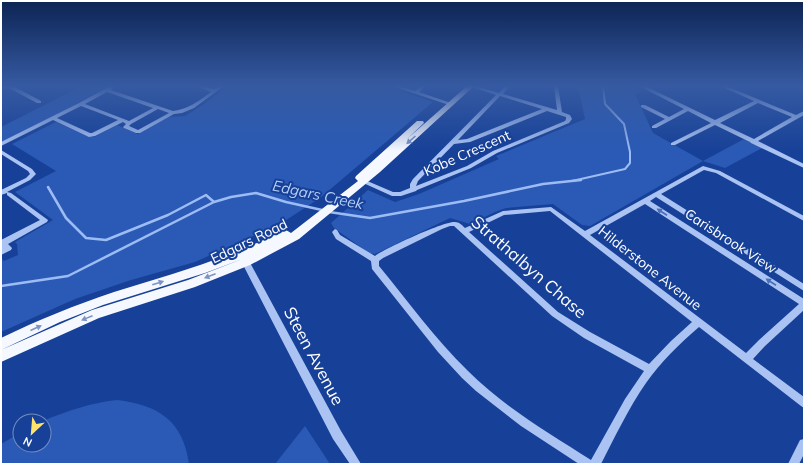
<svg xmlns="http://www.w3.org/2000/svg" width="805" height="465" font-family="Mulish,sans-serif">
<rect width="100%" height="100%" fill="#174198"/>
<path fill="#2a5ab6" d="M82,86H109L49,119L1,143V127Z
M228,86H386L433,102L320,198L280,224L195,262L131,280L75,299L1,332V258L4,261L18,255L17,244L15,242L53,220L15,192L56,171L12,144L56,122L88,136L94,137L117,125L138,134L168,117L185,116L204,104Z
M578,86H629L641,91L635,94L653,133L703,161L744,139L762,148L725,168L703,161L590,226L582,225L553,204L506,208L495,212L470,224L450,218L375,254L369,253L334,228L331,223L368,190L395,202L419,194L499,159L496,156L585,119Z
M117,400C158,405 183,420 189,464H1V444L20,433V445H44L43,421C67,411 90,403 117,400Z
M305,426L330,464H275Z"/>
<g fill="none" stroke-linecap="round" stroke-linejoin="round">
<path stroke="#9dbcf4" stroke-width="2" d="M572,181L625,169L630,163V152L624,124L605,104L603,86"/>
<path stroke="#9dbcf4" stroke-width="2.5" d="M48,187L66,218L86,238L106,240L168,215L206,195L214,202
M329,212L370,218L464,201L543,184L581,180
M1,286L68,276L214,202L231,197L256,193L286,202L322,210"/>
<path fill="#aac3f2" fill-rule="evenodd" d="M17,86L15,87L41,101V103H37L9,88L1,89V87Z
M110,86H116L111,90L173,111C188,109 199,101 211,92L196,86H203L214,89L219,86H224L194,108L182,113L174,114L140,133H136L124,128L123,127L126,124L123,122L95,136L89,137L53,120L1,146V142L79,103ZM107,92L153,108L129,121L85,104ZM81,106L118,120L92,133H90L57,118ZM158,109L169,113L138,130L129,126L131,124Z
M392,86H399L415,91L421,86H426L419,92L454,104L449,105Z
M469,86H476L499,93L505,86H510L503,94L557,110L554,86H558L562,112L570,115L572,119L569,123L497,153L471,168L417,190L416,191L401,196H392L361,182L360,181L361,180H365L393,192H400L410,188V184L413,179L496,95ZM500,96L542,109L467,139L458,140ZM547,111L566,117V119L565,121L493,151L467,166L416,186L418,181L454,144L470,142Z
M639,86H645L715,120L754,101L720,86H726L796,115L804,111V115L758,141L804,164V168L751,143L750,142L715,125L675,145H671V143L711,123L688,111L656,128H652V126L665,119L641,107V105H645L669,117L684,109ZM758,103L792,117L754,139L720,123Z
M797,86H804V89Z
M1,150L32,169L36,174L30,180L7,192L11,193L48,220L47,222L8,244L12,248L11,250L1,255V249L2,248L1,247V240L40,220L7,195V193L1,195V190L26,178L30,174L28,171L1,154Z
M703,166L720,171L804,216V221L716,173L704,170L661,194L804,284V291L656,197L650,201L804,299V310L765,346L753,359L804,397V408L801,406L699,327C679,344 661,362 646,383C628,409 615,437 601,464H579L521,426L476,391L462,378L438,352L372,269L371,261L336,239L332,232L335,229L337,230L340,235L375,256C384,249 444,221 455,222C459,222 462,225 465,228L503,211L551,207L585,231ZM645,204L799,304L759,340L746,353L590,235ZM550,211L692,322L671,341L649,364L590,332L558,312L469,232L504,215ZM450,226H454L552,316L584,338L644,371L625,399L591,460C549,433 504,407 468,371C435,339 408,301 379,266V261L383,258L442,229Z
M244,256L247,257L341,431L361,464H350L333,439L240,259L241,257Z
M804,439V454L799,464H788L800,440Z"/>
<path fill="#f5f8ff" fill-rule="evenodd" d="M467,86H474L380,172L299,239L250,265L195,287L99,318L1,362V350L92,310L188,280L245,258L205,273L103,305L60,322L1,350V338C38,320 75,305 114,292C171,274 228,259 282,231L286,230L291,233L358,181L355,178L356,176L417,121H423L424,123L407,139Z"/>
</g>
<defs><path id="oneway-solid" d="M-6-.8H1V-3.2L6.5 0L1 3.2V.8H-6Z"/></defs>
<g fill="#7b93c6">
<use href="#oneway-solid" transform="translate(411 140) rotate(138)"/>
<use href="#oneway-solid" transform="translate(210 276) rotate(159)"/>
<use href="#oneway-solid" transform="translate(158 283) rotate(-17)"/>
<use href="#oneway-solid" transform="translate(87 318) rotate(158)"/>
<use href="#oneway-solid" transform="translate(36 328) rotate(-24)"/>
</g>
<g fill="#4a6eb8">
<use href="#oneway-solid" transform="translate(662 212) rotate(-147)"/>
<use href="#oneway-solid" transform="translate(771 282) rotate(-147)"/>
</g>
<linearGradient id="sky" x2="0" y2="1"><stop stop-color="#0d2454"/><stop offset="0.57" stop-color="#365aa2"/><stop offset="1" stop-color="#365aa2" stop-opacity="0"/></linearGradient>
<rect width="805" height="151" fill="url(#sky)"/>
<g text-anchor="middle" stroke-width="4" stroke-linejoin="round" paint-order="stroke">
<g font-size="14" fill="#fff" stroke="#174198">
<text transform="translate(467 153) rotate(-24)" y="5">Kobe Crescent</text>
<text transform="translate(249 241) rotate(-26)" y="5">Edgars Road</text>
<text transform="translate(731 241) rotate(33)" y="5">Carisbrook View</text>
<text transform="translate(650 268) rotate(38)" y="5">Hilderstone Avenue</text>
</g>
<g font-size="15" font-style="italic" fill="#b7cef8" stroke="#174198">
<text transform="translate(318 195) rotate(12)" y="5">Edgars Creek</text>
</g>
<g font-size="17" fill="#fff" stroke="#174198">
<text transform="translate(529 267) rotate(41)" y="6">Strathalbyn Chase</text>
<text transform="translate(314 356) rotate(62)" y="6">Steen Avenue</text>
</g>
</g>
<rect width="805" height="465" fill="none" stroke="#ffffff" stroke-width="4"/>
<g transform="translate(32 433) rotate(206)"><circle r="19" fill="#174198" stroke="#748dc1"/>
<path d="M0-3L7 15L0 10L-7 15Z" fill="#ffe46b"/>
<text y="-6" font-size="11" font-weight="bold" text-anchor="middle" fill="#ffffff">N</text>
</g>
</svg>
